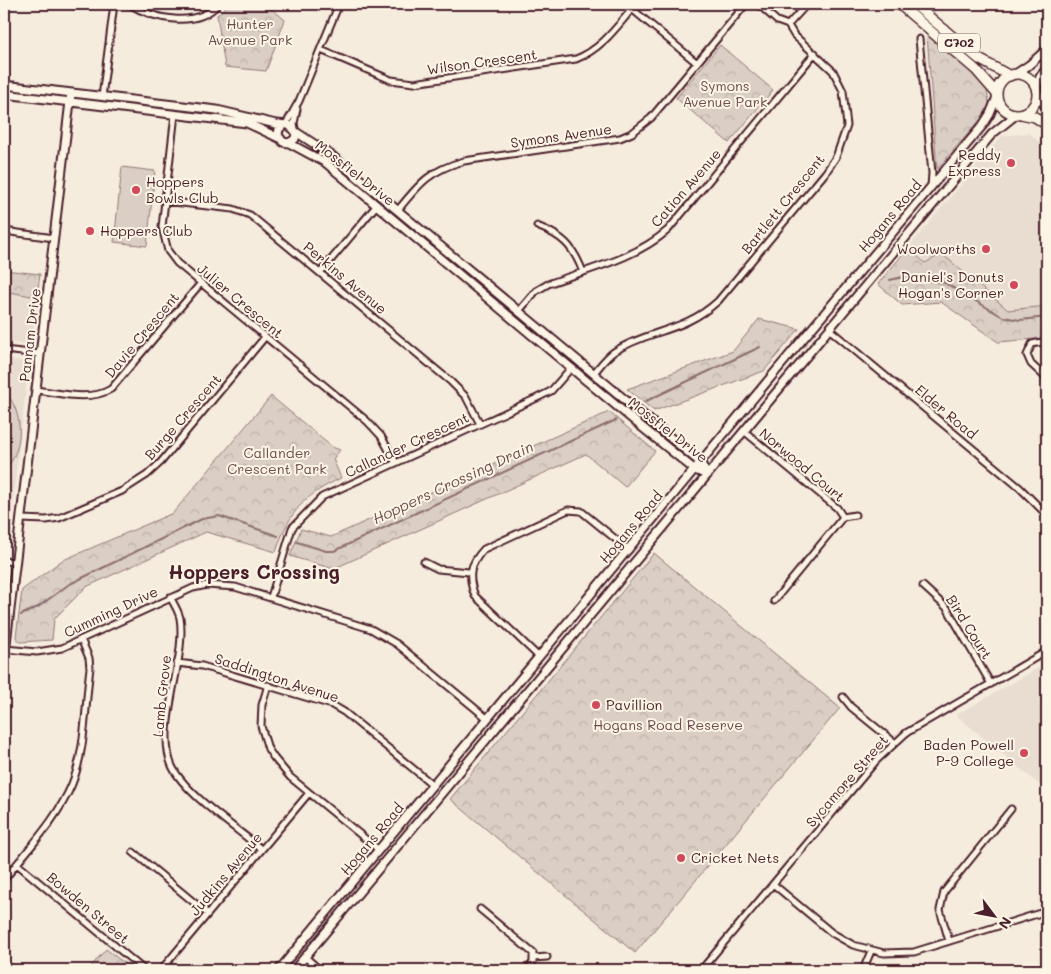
<svg xmlns="http://www.w3.org/2000/svg" width="1051" height="974" font-family="Mali,sans-serif">
<defs>
<pattern id="park-crowns" width="20" height="18" patternUnits="userSpaceOnUse" patternTransform="scale(1.25)"><rect width="20" height="18" fill="#dbcec4"/><path d="M2 6a3 3 0 1 1 6 0M12 15a3 3 0 1 1 6 0" fill="none" stroke="#bdb0a9"/></pattern>
</defs>
<rect width="100%" height="100%" fill="#f5ecde"/>
<filter id="ink" filterUnits="userSpaceOnUse"><feTurbulence type="fractalNoise" baseFrequency=".02" numOctaves="2"/><feDisplacementMap in="SourceGraphic" scale="10" xChannelSelector="R" yChannelSelector="G"/><feConvolveMatrix kernelMatrix="1 2 1 2 8 2 1 2 1" color-interpolation-filters="sRGB"/></filter>
<g filter="url(#ink)">
<path fill="#e8ddd0" d="M1029,133L1047,149V306L1008,310L942,254L925,263L908,248L1002,136Z
M4,291L37,297L32,342L27,345L4,342Z
M4,358L29,363L7,550L4,552Z
M1047,663V791L956,715Z"/>
<path fill="#dbcec4" stroke="#927678" d="M122,167L155,171L147,246L114,242Z
M4,390C24,412 25,449 4,471Z"/>
<path fill="url(#park-crowns)" stroke="#927678" d="M229,4H266L285,20L266,71L225,67L217,15Z
M927,34L986,85L990,109L937,169Z
M720,45L773,90L729,143L676,98Z
M908,248L925,263L942,254L1008,310L1047,306V338L998,342L941,302L902,305L878,284Z
M4,270L40,274L37,297L4,291Z
M759,319L799,329L764,371L654,411L627,389L733,351Z
M271,396L332,447L340,450L333,459L341,478C303,496 289,512 276,552L206,532L86,587L54,619L52,640L20,642L16,637L22,590L61,561L173,513Z
M609,412L655,451L625,487L586,454L333,569L290,556L301,529L331,537Z
M654,553L840,708L635,953L450,799Z
M106,949L133,970H88Z"/>
<g fill="none" stroke-linecap="round" stroke-linejoin="round">
<path stroke="#8c6e70" stroke-width="2" d="M890,280L903,277L945,283L1003,317L1020,320L1047,317
M644,402L760,347
M297,542L326,551H334L616,420
M21,615L38,607L68,585L202,519L219,516L278,536"/>
<g stroke="#4a1f2b" stroke-width="9">
<path id="street" d="M129,4C153,19 196,29 218,4
M626,4L697,63
M788,25L807,4
M919,39L932,173L931,187
M321,50L391,80L414,83L576,59C601,49 615,29 632,9
M102,97L114,4
M175,114L162,227L168,251L177,263L367,421L381,436L396,463
M286,124L299,101L339,4
M295,129L294,123L297,109
M165,201L233,209L250,215L450,381L466,397L480,424
M398,210C419,184 430,170 464,161L620,138L632,133L651,118L746,4
M537,226C563,236 573,246 583,272
M4,231L54,238
M320,273L376,206
M519,311L536,291L548,284C589,269 635,259 668,230L815,53
M829,329L1020,488L1047,515
M1047,341L1032,344L1027,355L1031,364L1047,379
M4,350L40,354
M594,373C600,366 606,357 615,351C650,329 683,333 718,301L826,172L836,157L847,126L843,91L833,71L794,35L788,25L777,21L758,4
M36,390C60,393 89,402 111,389L201,283
M744,431L837,508L843,517L774,601
M843,517L855,515
M21,519L46,520L59,518L122,491L147,475L161,462L265,337
M4,561L16,562
M424,562L438,569L469,572
M923,586L947,608L991,684
M170,597C174,604 178,610 180,618C187,660 155,727 172,766C185,794 237,828 261,849
M271,597L292,528L322,497L537,398L551,391L571,368
M5,649L37,652L62,648L193,588L207,585L235,587L371,629L397,644L488,719
M539,657L475,596C467,576 470,564 484,549L568,510L581,511L629,550
M177,663L202,666L332,705L344,712L433,785
M268,685L262,705L261,726L268,749L274,758L290,777L379,850
M843,697L851,707L894,742
M133,852L208,914
M17,864L144,970
M4,880C27,850 57,820 72,784C86,749 85,705 90,668L89,658L81,639
M773,884L832,933L853,945L884,953L914,952L1047,911
M480,909L533,953V962L528,970
M949,941L940,910L944,892L1011,809
M305,957L320,970
M534,958L547,957
M4,963L12,970
M161,970L309,793
M701,970L876,761L906,733L1047,651
M863,970L871,951"/>
</g>
<g stroke="#4a1f2b" stroke-width="11">
<path id="secondary" d="M1014,75L1029,65L1047,49
M4,85L217,110L276,124L289,125L296,132L295,139L289,143L283,142L278,135L279,129L284,125
M1036,90L1040,77L1047,68
M4,94L247,123L279,138
M296,132L331,155L701,463L707,475
M289,143L326,163L637,423L695,470L707,475
M4,660L71,93
M279,970L776,371L983,125L990,114L997,97
M294,970L992,134L1017,114"/>
</g>
<g stroke="#4a1f2b" stroke-width="12">
<path id="highway" d="M899,4L976,70L997,94
M914,4L979,59L1010,76
M997 94a20 20 0 1 1 40 0a20 20 0 1 1-40 0Z
M1037,93L1047,107
M1021,114L1035,117L1047,125"/>
</g>
<use href="#street" stroke="#fcf5e5" stroke-width="5"/>
<use href="#secondary" stroke="#fcf5e5" stroke-width="7"/>
<use href="#highway" stroke="#fcf5e5" stroke-width="9"/>
</g>
</g>
<g fill="#d1495b" stroke="#fcf5e5" stroke-width="2">
<circle cx="1011" cy="163" r="5"/>
<circle cx="136" cy="190" r="5"/>
<circle cx="90" cy="231" r="5"/>
<circle cx="986" cy="249" r="5"/>
<circle cx="1014" cy="285" r="5"/>
<circle cx="596" cy="705" r="5"/>
<circle cx="1024" cy="753" r="5"/>
<circle cx="681" cy="858" r="5"/>
</g>
<g text-anchor="middle" stroke-width="4" stroke-linejoin="round" paint-order="stroke">
<rect fill="#fcf5e5" stroke="#7f5f63" stroke-width="1" x="938" y="33.5" width="42" height="19" rx="4"/>
<g font-size="12" font-weight="bold" fill="#4a1f2b">
<text x="959" y="47">C702</text>
</g>
<g font-size="14" fill="#6e4b51" stroke="#fcf5e5">
<text x="250" y="29">Hunter<tspan x="250" dy="16">Avenue Park</tspan></text>
<text x="725" y="91">Symons<tspan x="725" dy="16">Avenue Park</tspan></text>
<text x="277" y="458">Callander<tspan x="277" dy="16">Crescent Park</tspan></text>
<text x="668" y="730">Hogans Road Reserve</text>
</g>
<g font-size="14" fill="#4a1f2b" stroke="#fcf5e5">
<text transform="translate(482 62) rotate(-8)" y="5">Wilson Crescent</text>
<text transform="translate(561 136) rotate(-8)" y="5">Symons Avenue</text>
<text transform="translate(355 173) rotate(38)" y="5">Mossfiel Drive</text>
<text transform="translate(686 188) rotate(-49)" y="5">Cation Avenue</text>
<text transform="translate(783 204) rotate(-51)" y="5">Bartlett Crescent</text>
<text transform="translate(890 216) rotate(-50)" y="5">Hogans Road</text>
<text transform="translate(345 278) rotate(40)" y="5">Perkins Avenue</text>
<text transform="translate(240 301) rotate(40)" y="5">Julier Crescent</text>
<text transform="translate(30 335) rotate(-83)" y="5">Pannam Drive</text>
<text transform="translate(142 335) rotate(-50)" y="5">Davie Crescent</text>
<text transform="translate(946 412) rotate(40)" y="5">Elder Road</text>
<text transform="translate(183 417) rotate(-49)" y="5">Burge Crescent</text>
<text transform="translate(668 430) rotate(38)" y="5">Mossfiel Drive</text>
<text transform="translate(407 445) rotate(-25)" y="5">Callander Crescent</text>
<text transform="translate(802 465) rotate(40)" y="5">Norwood Court</text>
<text transform="translate(631 527) rotate(-50)" y="5">Hogans Road</text>
<text transform="translate(111 612) rotate(-25)" y="5">Cumming Drive</text>
<text transform="translate(969 627) rotate(58)" y="5">Bird Court</text>
<text transform="translate(277 678) rotate(18)" y="5">Saddington Avenue</text>
<text transform="translate(162 696) rotate(-84)" y="5">Lamb Grove</text>
<text transform="translate(847 781) rotate(-49)" y="5">Sycamore Street</text>
<text transform="translate(372 839) rotate(-50)" y="5">Hogans Road</text>
<text transform="translate(226 874) rotate(-50)" y="5">Judkins Avenue</text>
<text transform="translate(88 908) rotate(40)" y="5">Bowden Street</text>
</g>
<g font-size="14" fill="#4a1f2b" stroke="#fcf5e5" text-anchor="end">
<text x="1001" y="160">Reddy<tspan x="1001" dy="16">Express</tspan></text>
<text x="146" y="187" text-anchor="start">Hoppers<tspan x="146" dy="16">Bowls Club</tspan></text>
<text x="100" y="236" text-anchor="start">Hoppers Club</text>
<text x="976" y="254">Woolworths</text>
<text x="1004" y="282">Daniel's Donuts<tspan x="1004" dy="16">Hogan's Corner</tspan></text>
<text x="606" y="710" text-anchor="start">Pavillion</text>
<text x="1014" y="750">Baden Powell<tspan x="1014" dy="16">P-9 College</tspan></text>
<text x="691" y="863" text-anchor="start">Cricket Nets</text>
</g>
<g font-size="15" font-style="italic" fill="#704d53" stroke="#fcf5e5">
<text transform="translate(453 483) rotate(-25)" y="5">Hoppers Crossing Drain</text>
</g>
<g font-size="19" font-weight="bold" fill="#4a1f2b" stroke="#fcf5e5">
<text x="254" y="579">Hoppers Crossing</text>
</g>
</g>
<rect width="1051" height="974" fill="none" stroke="#fcf5e5" stroke-width="20"/>
<rect x="10" y="10" width="1031" height="954" fill="none" stroke="#4a1f2b" stroke-width="2" filter="url(#ink)"/>
<g transform="translate(994 916) rotate(122)" stroke="#fcf5e5" stroke-width="4" paint-order="stroke">
<path d="M0-4L9 19L0 12L-9 19Z" fill="#4a1f2b"/>
<text y="-8" font-size="14" font-weight="bold" text-anchor="middle" fill="#4a1f2b">N</text>
</g>
</svg>
